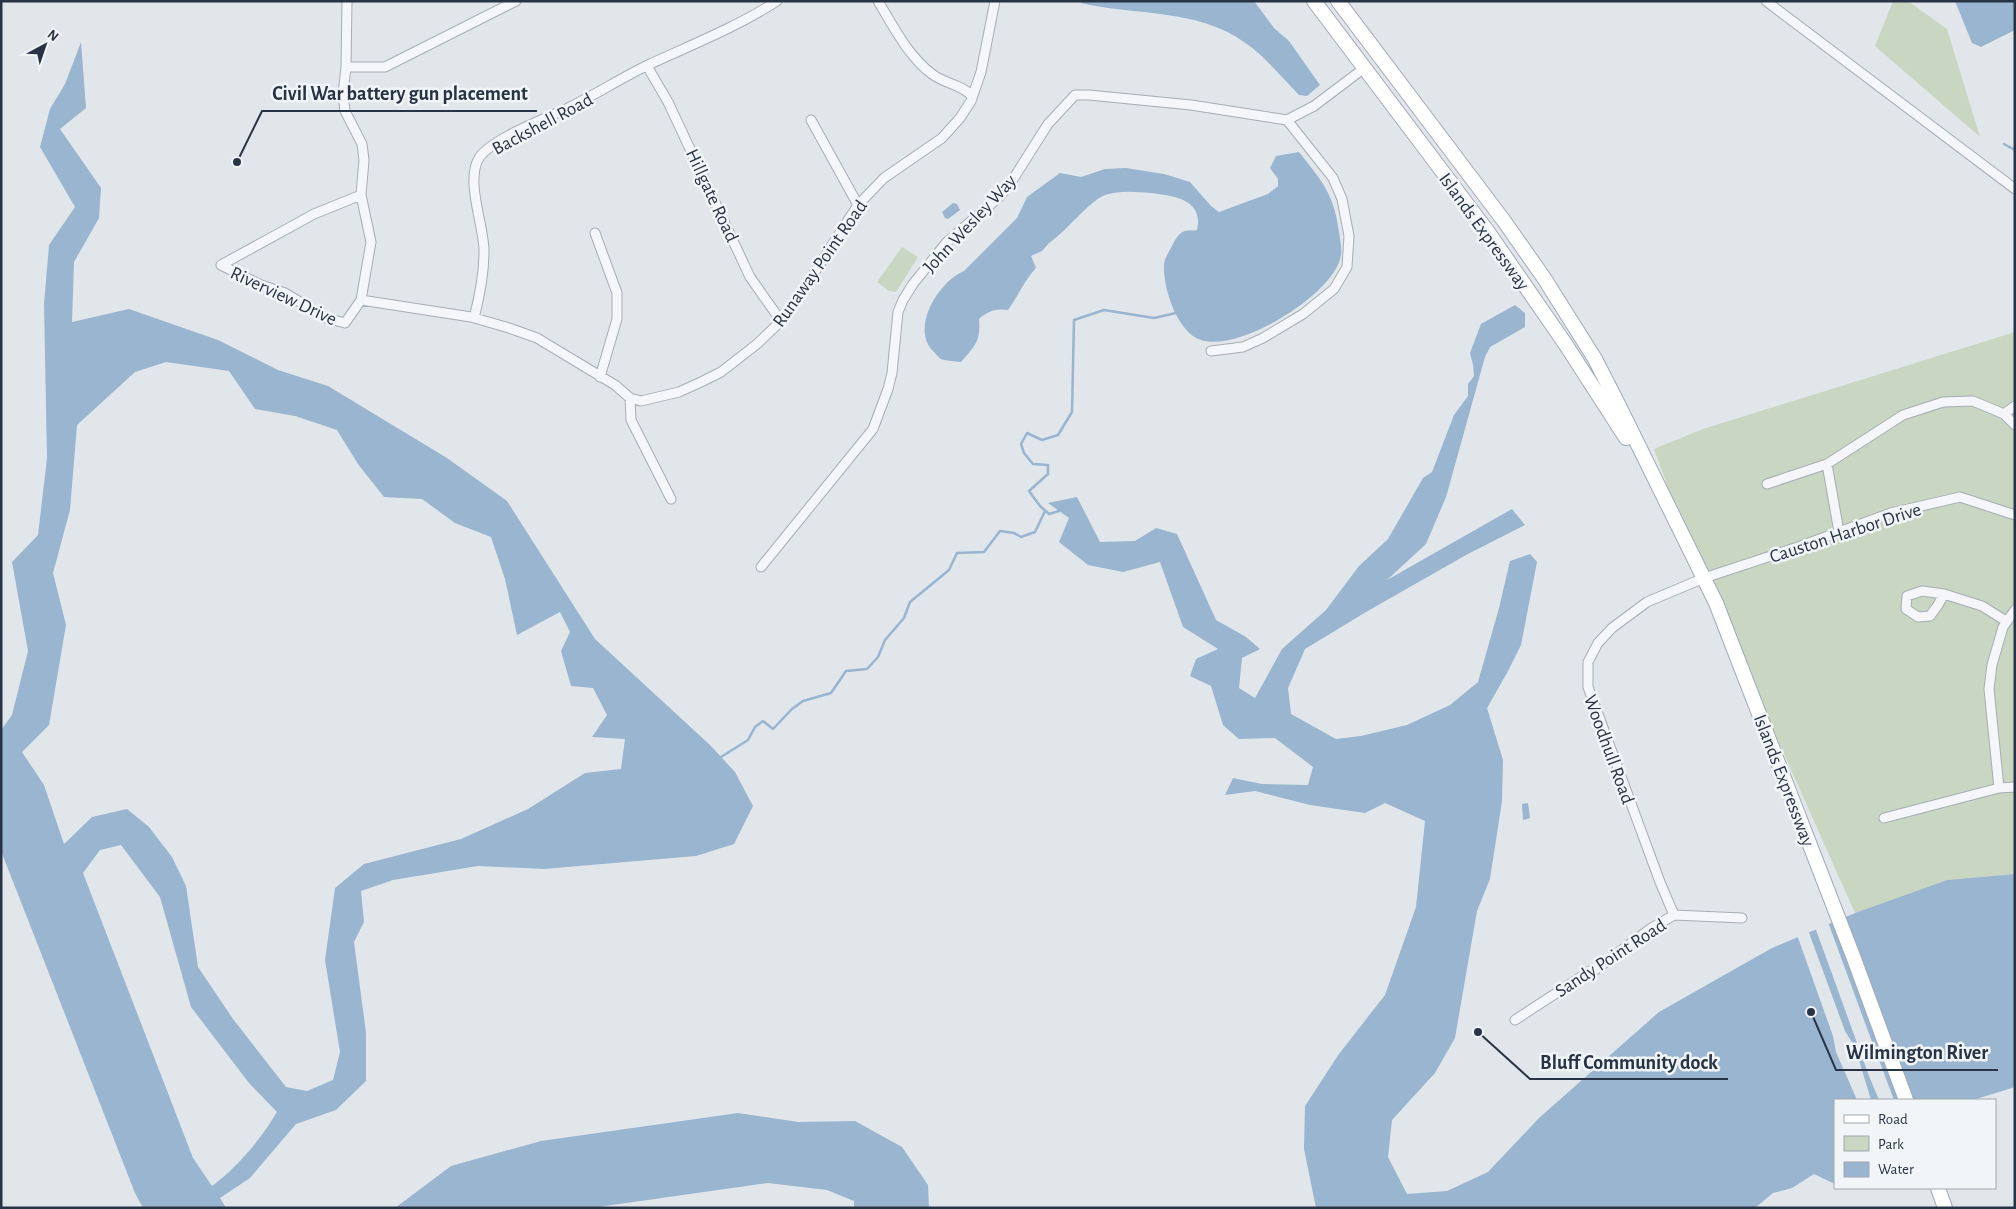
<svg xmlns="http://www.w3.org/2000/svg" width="2016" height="1209" font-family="'Alegreya Sans',sans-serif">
<rect width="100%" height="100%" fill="#e1e6eb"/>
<path fill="#c8d6c2" d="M1893,1H1908L1947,29L1980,137L1875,46Z
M902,247L918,257L896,292L889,291L877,282Z
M2015,332V874L1947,880L1855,913L1681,523L1654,449L1703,429Z"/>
<path fill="#99b5cf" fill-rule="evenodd" d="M1081,1H1254L1274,28L1289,41L1320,85L1307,96L1299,95C1281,77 1266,57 1244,42C1196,8 1136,16 1081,3Z
M1955,1H2015V30L1981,47L1972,43Z
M81,42L86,108L60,129L101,188L99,218L74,262L72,322L129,309L218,340L278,370L328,386L447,458L507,501L595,639L710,745L735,772L753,806L734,844L696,856L544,869L478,866L393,880L361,891L364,922L354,942L366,1033V1081L336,1110L296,1124L250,1178L220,1198L226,1208H143L135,1193L1,851V730L12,715L28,651L12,562L38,535L47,458L44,304L49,245L75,207L40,147L50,109L65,84ZM166,362L229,371L255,409L295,416L337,430L358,464L384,497L422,499L455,523L491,537L505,579L517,635L560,612L570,632L561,651L571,686L593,688L607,715L592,737L625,739L621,769L585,773L528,809L461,839L364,864L335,888L325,960L340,1052L333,1080L307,1091L286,1087L233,1019L198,967L186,886L172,857L149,827L127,809L92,817L64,844L44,785L22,752L49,725L66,625L53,573L70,510L77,425L135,372ZM121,845L160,897L191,1007L249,1083L277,1112C260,1140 239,1166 212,1186L193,1158L83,873L100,850Z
M1299,152C1322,181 1334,194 1339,232C1340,239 1342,248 1341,255C1336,293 1239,353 1201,340C1177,332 1163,288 1164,265C1164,260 1168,253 1171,248C1174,242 1178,233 1185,231C1189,230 1193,231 1197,230C1204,199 1174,196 1151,193C1136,192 1121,190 1105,195C1089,201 1066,232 1049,243L1042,251L1031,256L1036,268C1024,281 1018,296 1008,310C997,308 987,311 979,319C981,341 975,346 961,362C955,361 946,361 941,359C938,357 935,353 933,351C910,328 939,281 964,271L1017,218L1027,197L1060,173L1081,177L1105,169L1126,168L1164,174L1190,182L1211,206L1219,212L1268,194L1278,186V179L1270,168L1276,156Z
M953,203L957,204L960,210L948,219L945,218L942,212Z
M1515,305L1525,313V327L1490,347L1485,357L1446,497L1426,544L1387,580L1512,509L1525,525L1466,555L1366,612L1305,649L1288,688L1291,714L1336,739L1361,736L1407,725L1450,705L1478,682L1499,608L1510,561L1530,554L1537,562L1521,645L1507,673L1487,708L1503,760L1502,801L1490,879L1477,911L1455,1038L1435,1073L1392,1120L1388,1157L1407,1194L1447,1191L1488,1172L1539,1118L1659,1012L1772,948L1855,913L1947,880L2015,874V1087L1973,1100H1835V1184L1814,1174L1792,1188L1773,1193L1755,1208H1316L1304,1149L1305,1106L1339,1054L1385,995L1416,907L1425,821L1385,803L1365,813L1310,805L1255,791L1225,795L1233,778L1262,784L1308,785L1313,767L1275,738L1239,739L1223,725L1211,686L1190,676L1196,659L1218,649L1183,627L1160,562L1123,572L1088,565L1059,542L1069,518L1048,503L1077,497L1100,542L1135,541L1156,528L1177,534L1216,620L1246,637L1260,649L1242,658L1239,688L1255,698L1282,649L1326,610L1359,566L1388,539L1423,478L1432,472L1454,415L1468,396V384L1474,376L1473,365L1470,353L1481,324Z
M1528,803L1530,818L1523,820L1522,804Z
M738,1113L798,1122L855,1121L902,1147L928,1185L929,1208H854V1201L827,1190L768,1183L591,1208H395L451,1166L541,1141Z"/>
<path fill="#e1e6eb" d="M1828,922L1865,1023L1894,1100H1879L1869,1076L1815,927Z
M1808,930L1845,1031L1855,1047L1871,1100H1857L1836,1052L1833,1036L1797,935Z"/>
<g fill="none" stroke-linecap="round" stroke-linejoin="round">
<path stroke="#99b5cf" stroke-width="2.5" d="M2004,144L2015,150
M1059,511L1049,514L1040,506L1029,491L1048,474V465L1033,464L1024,453L1021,444L1027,433L1042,440L1058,435L1072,412L1074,320L1104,310L1154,318L1176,313
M721,757L748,740L755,727L763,721L773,729L792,709L803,701L831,693L846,671L867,669L878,657L885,640L904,618L910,602L949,570L957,553L984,552L1000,531L1014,533L1021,537L1035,532L1045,511"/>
<g stroke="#a6adb6" stroke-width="11">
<path id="minor" d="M347,1L346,67L343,94L345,111L362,144L364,160L361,195L371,242L361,300L345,323L326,318L285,293L261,285L221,265L314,214L361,195
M878,1C893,26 908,56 932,74C945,84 961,84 972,96
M1766,1L2015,189
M647,66L668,102L750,277L781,321
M346,67H385L516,1
M811,120L858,205
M595,233L617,293V319L600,377
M361,300L471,317L509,328L537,338L615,385L630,398L641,401L679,392L701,382L721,372L757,344L781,321L794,304L858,205L884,178L942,138L960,118L971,101L981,72L995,1
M474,318C480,295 484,274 484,251C484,225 465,181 479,158C491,139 547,118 568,108C595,95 621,78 648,65C691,45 737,27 777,1
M1211,351L1243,347L1263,338L1303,314L1334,289L1347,267L1349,236L1342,199L1333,178L1287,120
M630,398L631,420L671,499
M2004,414L2015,406
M1827,464L1839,532
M1767,484L1827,464L1903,415L1943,402L1973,401L2004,414L2015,425
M761,567L873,429L888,389L892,373L898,312L903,300L913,284L946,243L1000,196L1010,184L1048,124L1075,95H1089L1191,105L1287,120L1314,106L1363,69
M1944,594L1938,605L1930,616L1918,617L1906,609L1907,596L1922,591L1944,594L1982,606L2006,621
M1999,788L1989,689L1992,665L2003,627L2015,610
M1884,818L1999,788L2015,787
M1674,915L1660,882L1588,687V662L1598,643L1612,628L1647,602L1704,578L1798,547L1891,513L1960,497L2015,515
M1515,1020L1590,971L1591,973L1650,929L1674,915L1742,918"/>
</g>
<g stroke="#9faab8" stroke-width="16">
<path id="primary" d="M1314,1L1488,232L1566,345L1626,438
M1338,1L1504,221L1544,278L1595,359L1618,404L1716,603L1853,956L1906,1100
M1938,1188L1945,1208"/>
</g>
<use href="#minor" stroke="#f5f6f9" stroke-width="9"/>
<use href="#primary" stroke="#fff" stroke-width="14"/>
</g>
<g text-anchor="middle" stroke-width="5" stroke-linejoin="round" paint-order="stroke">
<g font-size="19" fill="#283445" stroke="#f1f5f8">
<text transform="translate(542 123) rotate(-28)" y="7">Backshell Road</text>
<text transform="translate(713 195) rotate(65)" y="7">Hillgate Road</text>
<text transform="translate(969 223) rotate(-47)" y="7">John Wesley Way</text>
<text transform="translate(1485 231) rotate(54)" y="7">Islands Expressway</text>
<text transform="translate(819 263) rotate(-55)" y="7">Runaway Point Road</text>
<text transform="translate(284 295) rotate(25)" y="7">Riverview Drive</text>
<text transform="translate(1845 532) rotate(-18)" y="7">Causton Harbor Drive</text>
<text transform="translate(1610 749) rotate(70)" y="7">Woodhull Road</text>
<text transform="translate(1785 780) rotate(69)" y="7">Islands Expressway</text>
<text transform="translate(1610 957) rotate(-33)" y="7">Sandy Point Road</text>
</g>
</g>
<path fill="none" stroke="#283445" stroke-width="2" d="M237 162L262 111H537M1811 1012L1836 1070H1998M1478 1032L1530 1079H1728"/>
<g fill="#283445" stroke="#f1f5f8" stroke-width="2">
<circle cx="237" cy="162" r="5"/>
<circle cx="1811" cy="1012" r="5"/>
<circle cx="1478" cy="1032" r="5"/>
</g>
<g font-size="20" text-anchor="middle" font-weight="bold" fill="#283445" stroke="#f1f5f8" stroke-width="5" stroke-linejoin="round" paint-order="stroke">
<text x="400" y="100">Civil War battery gun placement</text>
<text x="1917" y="1059">Wilmington River</text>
<text x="1629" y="1069">Bluff Community dock</text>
</g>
<rect width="2016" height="1209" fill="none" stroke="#283445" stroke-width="5"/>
<rect x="1834" y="1099" width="162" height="90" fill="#f1f5f8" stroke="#a1a8b0"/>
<rect x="1844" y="1115" width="25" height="8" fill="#ffffff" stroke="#a1a8b0"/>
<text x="1878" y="1124" font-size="15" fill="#283445">Road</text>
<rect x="1844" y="1136" width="25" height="15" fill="#c8d6c2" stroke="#a1a8b0"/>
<text x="1878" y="1149" font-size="15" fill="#283445">Park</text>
<rect x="1844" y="1162" width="25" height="15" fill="#99b5cf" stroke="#a1a8b0"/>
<text x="1878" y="1174" font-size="15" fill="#283445">Water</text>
<g transform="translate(45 45) rotate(40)" stroke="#f1f5f8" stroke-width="4" paint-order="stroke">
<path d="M0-4L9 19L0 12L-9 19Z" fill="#283445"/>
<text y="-8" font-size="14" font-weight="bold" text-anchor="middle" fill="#283445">N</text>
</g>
</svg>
